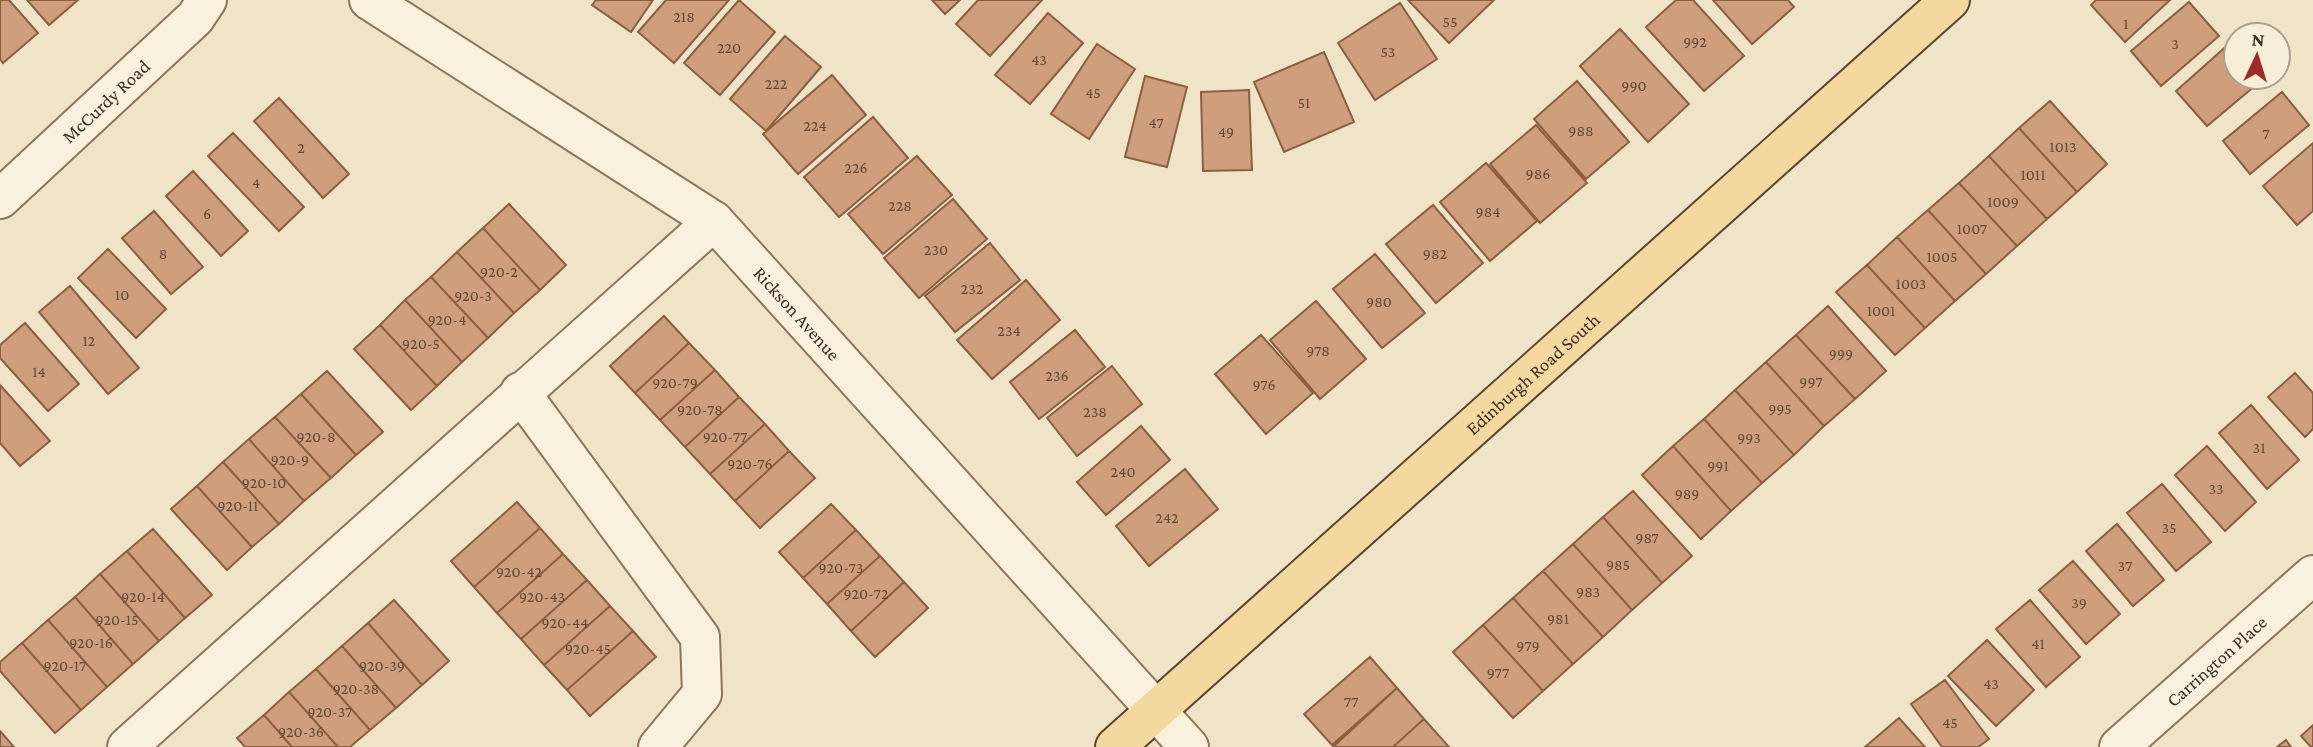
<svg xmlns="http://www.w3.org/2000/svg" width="2313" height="747" font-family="'Crimson Pro',serif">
<rect width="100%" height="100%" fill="#f0e4c8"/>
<path fill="#cf9f7d" stroke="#8d5f41" stroke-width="2" d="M0,0H9L38,33L3,63L0,59Z
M27,0H78L49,25Z
M596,0H653L631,32L592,5Z
M666,0H729L674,63L638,32Z
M739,0L775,32L720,95L684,63Z
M932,0H960L945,14Z
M978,0H1042L990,56L956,24Z
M1408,0H1494L1449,43Z
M1676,0H1693L1744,56L1704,91L1646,27Z
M1713,0H1788L1794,7L1752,44Z
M2096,0H2170L2125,42L2091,5Z
M2189,2L2219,36L2161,86L2131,51Z
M1400,3L1437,59L1375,100L1338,43Z
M1048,13L1083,43L1030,104L995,75Z
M1620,29L1689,104L1648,142L1580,66Z
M785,36L821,67L766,131L730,99Z
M2230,43L2236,50V77L2262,80L2207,126L2176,91Z
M1097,44L1135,69L1089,139L1051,114Z
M1324,52L1354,122L1284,152L1254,82Z
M832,75L866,115L798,174L763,134Z
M1145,76L1187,87L1167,167L1125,157Z
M1577,81L1629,142L1586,179L1534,119Z
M1249,90L1252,170L1203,171L1201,92Z
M2282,92L2309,125L2250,174L2223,141Z
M279,98L349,174L323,198L254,121Z
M2050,101L2107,164L2077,192L2019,128Z
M873,117L908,158L839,217L804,177Z
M1536,125L1587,183L1540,223L1490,164Z
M2019,128L2077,192L2047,219L1989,156Z
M233,133L304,207L279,231L208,156Z
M2313,143V211L2297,225L2263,186Z
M917,156L952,195L883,254L848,214Z
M1989,156L2047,219L2017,246L1959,183Z
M1486,163L1537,221L1490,261L1440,202Z
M193,171L248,231L221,256L166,196Z
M1959,183L2017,246L1986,274L1928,210Z
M953,199L987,239L919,298L884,258Z
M509,204L566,265L540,290L483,228Z
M1433,205L1483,263L1436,303L1386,244Z
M1928,210L1986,274L1955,301L1897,237Z
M154,211L203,267L171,294L122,238Z
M483,228L540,290L514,313L457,252Z
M1897,237L1955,301L1925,328L1867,265Z
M990,243L1020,280L955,332L925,296Z
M108,249L166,309L136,338L78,278Z
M457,252L514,313L488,338L431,277Z
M1375,254L1425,313L1382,348L1333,289Z
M1867,265L1925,328L1895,355L1836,292Z
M431,277L488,338L462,362L405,300Z
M1026,280L1060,320L992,379L957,340Z
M70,286L139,368L108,394L39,312Z
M405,300L462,362L437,386L380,325Z
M1316,301L1366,359L1320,399L1270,340Z
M1828,306L1886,371L1855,399L1796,335Z
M664,316L689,343L635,393L610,366Z
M25,323L79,384L48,411L0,358V345Z
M380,325L437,386L411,410L354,349Z
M1075,330L1105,367L1039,419L1010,382Z
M1261,335L1313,393L1266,434L1215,374Z
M1796,335L1855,399L1824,426L1766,362Z
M689,343L715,370L660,420L635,393Z
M1766,362L1824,426L1794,455L1735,390Z
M1112,366L1142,404L1077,456L1047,418Z
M715,370L739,397L685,447L660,420Z
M327,371L383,432L356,455L301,394Z
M2295,373L2313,393V429L2305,437L2268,397Z
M0,385L50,441L20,466L0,443Z
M1735,390L1794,455L1762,483L1704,419Z
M301,394L356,455L331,478L275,417Z
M739,397L765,424L710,474L685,447Z
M2251,405L2299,460L2267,489L2219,433Z
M275,417L331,478L304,501L249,439Z
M1704,419L1762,483L1731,511L1673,446Z
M765,424L789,451L735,501L710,474Z
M1141,426L1170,460L1106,515L1077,482Z
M249,439L304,501L279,524L223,462Z
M1673,446L1731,511L1701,539L1642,475Z
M2207,446L2256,502L2225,531L2175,475Z
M789,451L815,478L760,528L735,501Z
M223,462L279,524L252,547L197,486Z
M1185,469L1218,509L1149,566L1116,526Z
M2162,484L2211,542L2176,571L2127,513Z
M197,486L252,547L227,570L171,509Z
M1633,491L1692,556L1662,583L1603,517Z
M517,502L540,528L474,587L451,561Z
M831,504L856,530L803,578L779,552Z
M1603,517L1662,583L1632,610L1573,544Z
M2117,524L2164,580L2133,606L2086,551Z
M540,528L563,554L497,613L474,587Z
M153,529L212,595L185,618L127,551Z
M856,530L880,556L827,604L803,578Z
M1573,544L1632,610L1603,637L1543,571Z
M127,551L185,618L159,641L100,574Z
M563,554L587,580L521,639L497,613Z
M880,556L904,582L851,631L827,604Z
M2073,561L2120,614L2086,644L2039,590Z
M1543,571L1603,637L1573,664L1513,598Z
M100,574L159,641L133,664L75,597Z
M587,580L610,606L544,665L521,639Z
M904,582L928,608L875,657L851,631Z
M75,597L133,664L107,687L48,620Z
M1513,598L1573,664L1543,691L1483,625Z
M394,600L449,661L422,685L368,623Z
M2030,600L2080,657L2046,687L1996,629Z
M610,606L633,631L567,690L544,665Z
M48,620L107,687L81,710L22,643Z
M368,623L422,685L396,708L342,646Z
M1483,625L1543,691L1513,718L1453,652Z
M633,631L656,657L590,716L567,690Z
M1987,640L2034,690L1996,726L1948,676Z
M22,643L81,710L55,733L0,671V662Z
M342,646L396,708L370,730L316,669Z
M1370,657L1397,688L1332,745L1304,714Z
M316,669L370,730L350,747H338L289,692Z
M1945,680L1989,739L1978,747H1942L1911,704Z
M1397,688L1424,719L1393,747H1333Z
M289,692L338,747H292L264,715Z
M264,715L292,747H245L237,738Z
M1899,718L1925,747H1865Z
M1424,719L1449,747H1393Z
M2313,725V747H2311L2301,736Z
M0,731L14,747H0Z
M2286,740L2291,747H2277Z"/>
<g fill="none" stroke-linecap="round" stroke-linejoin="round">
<g stroke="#8d765c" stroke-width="42">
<g id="minor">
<path id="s1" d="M369,0L714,221L1189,747"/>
<path id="s2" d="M0,199L195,18L207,0"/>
<path d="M520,392L700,637L702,694L658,747"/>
<path d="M127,747L714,221"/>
<path id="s3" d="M2119,747L2313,575"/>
</g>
</g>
<g stroke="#5b4430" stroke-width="42">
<g id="major">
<path id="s4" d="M1115,747L1950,0"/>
</g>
</g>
<use href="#minor" stroke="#faf1dc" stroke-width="38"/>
<use href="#major" stroke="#f3d9a0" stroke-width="38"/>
</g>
<g text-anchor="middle" stroke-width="6" stroke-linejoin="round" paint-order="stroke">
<g font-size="16" fill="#624a37">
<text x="684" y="22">218</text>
<text x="1450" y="27">55</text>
<text x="2126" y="29">1</text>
<text x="1695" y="47">992</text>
<text x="2175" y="49">3</text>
<text x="729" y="53">220</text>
<text x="1388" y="57">53</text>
<text x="1039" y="65">43</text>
<text x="776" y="89">222</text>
<text x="1634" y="91">990</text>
<text x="1093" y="98">45</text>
<text x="1304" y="108">51</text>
<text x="1156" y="128">47</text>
<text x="815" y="131">224</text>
<text x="1581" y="136">988</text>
<text x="1226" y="137">49</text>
<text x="2266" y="139">7</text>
<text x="2063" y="152">1013</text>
<text x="301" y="153">2</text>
<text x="856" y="173">226</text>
<text x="1538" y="179">986</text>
<text x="2033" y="180">1011</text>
<text x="256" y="188">4</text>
<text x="2003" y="207">1009</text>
<text x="900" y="211">228</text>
<text x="1488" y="217">984</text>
<text x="207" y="219">6</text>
<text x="1972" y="234">1007</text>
<text x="936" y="255">230</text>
<text x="163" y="259">8</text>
<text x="1435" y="259">982</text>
<text x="1942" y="262">1005</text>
<text x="499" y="277">920-2</text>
<text x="1911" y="289">1003</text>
<text x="972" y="294">232</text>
<text x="122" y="300">10</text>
<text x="473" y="301">920-3</text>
<text x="1379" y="307">980</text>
<text x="1881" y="316">1001</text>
<text x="447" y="325">920-4</text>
<text x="1009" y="336">234</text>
<text x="89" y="346">12</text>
<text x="421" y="349">920-5</text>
<text x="1318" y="356">978</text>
<text x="1841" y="359">999</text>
<text x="39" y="377">14</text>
<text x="1057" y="381">236</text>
<text x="1811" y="387">997</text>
<text x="675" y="388">920-79</text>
<text x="1264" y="390">976</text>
<text x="1780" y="414">995</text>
<text x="700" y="415">920-78</text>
<text x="1095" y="417">238</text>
<text x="316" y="442">920-8</text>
<text x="725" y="442">920-77</text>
<text x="1749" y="443">993</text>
<text x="2259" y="453">31</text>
<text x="290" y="465">920-9</text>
<text x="750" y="469">920-76</text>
<text x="1718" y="471">991</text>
<text x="1123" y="477">240</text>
<text x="264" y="488">920-10</text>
<text x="2216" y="494">33</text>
<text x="1687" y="499">989</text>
<text x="238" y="511">920-11</text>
<text x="1167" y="523">242</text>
<text x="2169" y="533">35</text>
<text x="1647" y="543">987</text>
<text x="1618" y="570">985</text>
<text x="2125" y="571">37</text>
<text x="841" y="573">920-73</text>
<text x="519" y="577">920-42</text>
<text x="1588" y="597">983</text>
<text x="866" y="599">920-72</text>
<text x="143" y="602">920-14</text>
<text x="542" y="602">920-43</text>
<text x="2079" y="608">39</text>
<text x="1558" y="624">981</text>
<text x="117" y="625">920-15</text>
<text x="565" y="628">920-44</text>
<text x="91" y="648">920-16</text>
<text x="2038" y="649">41</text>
<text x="1528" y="651">979</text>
<text x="588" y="654">920-45</text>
<text x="65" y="671">920-17</text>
<text x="382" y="671">920-39</text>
<text x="1498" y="678">977</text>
<text x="1991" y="689">43</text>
<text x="356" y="694">920-38</text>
<text x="1351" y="707">77</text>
<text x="330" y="717">920-37</text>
<text x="1950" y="728">45</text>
<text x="301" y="737">920-36</text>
</g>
<g font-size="19" fill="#3d2e20" stroke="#f7eed8">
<text dy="7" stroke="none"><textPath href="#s2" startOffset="144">McCurdy Road</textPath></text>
<text dy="7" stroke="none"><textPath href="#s1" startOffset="534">Rickson Avenue</textPath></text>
<text dy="7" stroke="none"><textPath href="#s4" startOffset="560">Edinburgh Road South</textPath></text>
<text dy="7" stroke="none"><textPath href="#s3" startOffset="130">Carrington Place</textPath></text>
</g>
</g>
<g transform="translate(2257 56) rotate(4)"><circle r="33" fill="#f7eed8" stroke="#ada18e" stroke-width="2"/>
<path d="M0-5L12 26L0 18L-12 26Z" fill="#9e2a2b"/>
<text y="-10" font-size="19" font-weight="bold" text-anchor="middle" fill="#3d2e20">N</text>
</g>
</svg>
